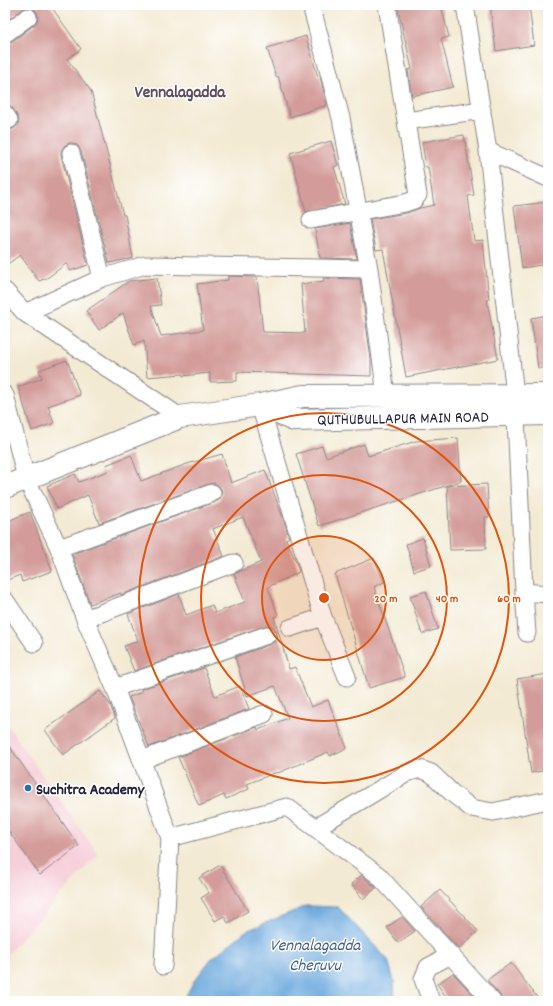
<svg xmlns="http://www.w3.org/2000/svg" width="553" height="1006" font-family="Dekko,sans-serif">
<rect width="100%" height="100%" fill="#fff"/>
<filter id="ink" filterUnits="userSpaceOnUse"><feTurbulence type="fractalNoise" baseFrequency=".025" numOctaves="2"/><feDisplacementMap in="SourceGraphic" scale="8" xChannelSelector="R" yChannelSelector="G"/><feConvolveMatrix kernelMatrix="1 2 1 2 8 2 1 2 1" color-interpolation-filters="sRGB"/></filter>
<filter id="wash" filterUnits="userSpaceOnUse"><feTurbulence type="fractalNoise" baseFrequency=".012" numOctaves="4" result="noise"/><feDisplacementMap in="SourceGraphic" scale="16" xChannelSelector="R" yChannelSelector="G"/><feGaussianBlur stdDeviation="0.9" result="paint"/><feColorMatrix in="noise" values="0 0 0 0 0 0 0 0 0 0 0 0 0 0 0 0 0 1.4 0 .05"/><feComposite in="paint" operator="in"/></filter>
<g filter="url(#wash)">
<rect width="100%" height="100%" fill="#f3ead3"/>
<path fill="#f6cfd9" d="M5,722L98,854L5,957Z"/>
<path fill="#6ca8dd" stroke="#47658c" d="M306,906L338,907L388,960L394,981L395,1001H180L187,994L194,981L211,959L246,931Z"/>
<g id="blocks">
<path fill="#d39b99" d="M5,5H50L81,49L67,59L91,91L123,215H125L133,258L109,263L81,151L78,146L73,143H69L64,146L61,151V155L88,265L70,271L67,263L47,278L39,281L20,255L5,266V129L10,130L14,128L18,125L19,120L13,108L10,105L5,104V44L11,42L34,25L37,21L38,16L36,11L32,8L26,7L5,22Z
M397,5H441L449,37L441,39L453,87L412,96L408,70L412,69Z
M490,5H529L534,45L496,51Z
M306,36L318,77L320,76L327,105L290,117L278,76L276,77L267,48Z
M464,135L474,195L468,196L474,241L483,240L489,300H487L498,359L406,377L383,249L376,250L370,219L407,213L420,208L434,205L428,167H426L422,142Z
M331,141L338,165L334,167L345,204L306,212L290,153Z
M548,202V264L522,268L514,206Z
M350,223L357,259L320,258L315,229Z
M228,276L257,277L263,332L305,333L301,284L324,281L323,278L360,279L371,360V376L237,372V381L210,382V373L183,376V374L147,377L144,341L134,345L123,313L99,330L86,311L129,281L157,278L161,305L151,306L161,336L203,330L197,284L228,280Z
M548,315V368H538L531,318Z
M67,360L80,395L48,406L54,423L32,431L18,387L42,378L39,370Z
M458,438L461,481L319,526L296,454L322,446L326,457L364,444L368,456L416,441Z
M222,454L231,483L265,470L282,515L289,537L286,539L296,562L299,572L268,587L278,615L274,617L289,669L295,667L311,707L328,700L347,748L330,756L328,752L278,773L277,772L247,784L249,789L226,799L224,795L199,806L178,757L257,727L258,730L288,718L275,686L247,696L235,657L271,644L275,641L277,637L276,631L273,627L269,625L264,626L134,671L124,646L138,641L128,614L179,594L186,615L212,605L215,613L245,602L234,574L261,562L243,517L213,529L224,556L121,595V593L90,604L72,554L215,502L219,500L222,495L221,489L218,485L214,483L209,484L99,523L88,495L57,509L47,486L75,474L79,482L108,471L106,465L131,455L141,481L187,464Z
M487,484L489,517H485L486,549L450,550L447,486Z
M30,512L52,571L22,582L20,575L5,581V522Z
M423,538L431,566L414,571L406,544Z
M374,558L384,582L374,587L405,677L369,688L335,574Z
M426,591L438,629L422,634L410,596Z
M204,668L215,696L240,686L249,709L149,747L129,697L142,692L141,689Z
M548,674V770L531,773L517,679Z
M100,691L110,704L115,718L63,755L45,730Z
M5,740L79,846L40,875L5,826Z
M220,865L248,911L228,923L224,916L215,921L201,898L209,893L199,878Z
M362,875L376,888L363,899L351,884Z
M440,890L478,931L459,949L421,907Z
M402,917L415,931L398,943L387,927Z
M511,963L540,1001H502L499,994L487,980Z
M453,973L479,1001H449L437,984Z"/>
</g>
</g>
<g filter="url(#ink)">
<use href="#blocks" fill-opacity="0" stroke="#8a8687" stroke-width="1"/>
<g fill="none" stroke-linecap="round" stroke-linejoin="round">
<g stroke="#8a8687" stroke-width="19">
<path id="street" d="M311,5L341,118L369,269L386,395
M465,5L488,151L515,395L524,592
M5,34L28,17
M5,114L9,120
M406,121L482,110
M488,151L548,178
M71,153L102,278
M311,220L405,203L414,200L418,195L387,5
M5,291L25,313L180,417
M25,313L102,278L145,265L369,269
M5,395L26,478L59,548L85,619L115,688L170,838L287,807L378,875L492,1001
M260,405L323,617L347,677
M59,548L212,493
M5,600L34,643
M85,619L234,563
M290,628L323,617
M527,633L524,592L548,594
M115,688L267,635
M142,760L264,714
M315,828L407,773L420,769L431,773L452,793L471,808L493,812L548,800
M163,966L170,838
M431,1001L423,979L428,967L451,955"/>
</g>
<g stroke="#8a8687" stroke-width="24">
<path id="secondary" d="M260,405L294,420L548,414
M5,487L180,417L260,405L303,396L548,395"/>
</g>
<use href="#street" stroke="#fff" stroke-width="17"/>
<use href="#secondary" stroke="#fff" stroke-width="22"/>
</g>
</g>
<circle cx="324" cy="598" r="62" fill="#de560e" fill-opacity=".12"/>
<g fill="none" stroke="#de560e" stroke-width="2">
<circle cx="324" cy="598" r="62"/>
<circle cx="324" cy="598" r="123"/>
<circle cx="324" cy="598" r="185"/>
</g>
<circle fill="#1f6fb2" stroke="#fff" stroke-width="1.5" cx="28" cy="788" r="4"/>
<g text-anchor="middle" stroke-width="3" stroke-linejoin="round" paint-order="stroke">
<g font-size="16" fill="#22223b" stroke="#fff">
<text transform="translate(403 417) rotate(-1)" y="6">QUTHUBULLAPUR MAIN ROAD</text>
</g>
<g font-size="16" font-weight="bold" fill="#22223b" stroke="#fff" text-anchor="start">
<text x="36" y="794">Suchitra Academy</text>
</g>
<g font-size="17" font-weight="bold" fill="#604c5c" stroke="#fff">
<text x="180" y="97">Vennalagadda</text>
</g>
<g font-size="17" font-style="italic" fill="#435e84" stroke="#fff">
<text x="315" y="950">Vennalagadda<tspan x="315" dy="20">Cheruvu</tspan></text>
</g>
</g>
<circle cx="324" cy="598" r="6" fill="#de560e" stroke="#fff" stroke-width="2"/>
<g font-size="12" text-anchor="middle" font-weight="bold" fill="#de560e" stroke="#fff" stroke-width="3" stroke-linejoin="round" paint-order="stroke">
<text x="386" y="602">20 m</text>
<text x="447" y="602">40 m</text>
<text x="509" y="602">60 m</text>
</g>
<rect width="553" height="1006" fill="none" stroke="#fff" stroke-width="20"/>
</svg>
